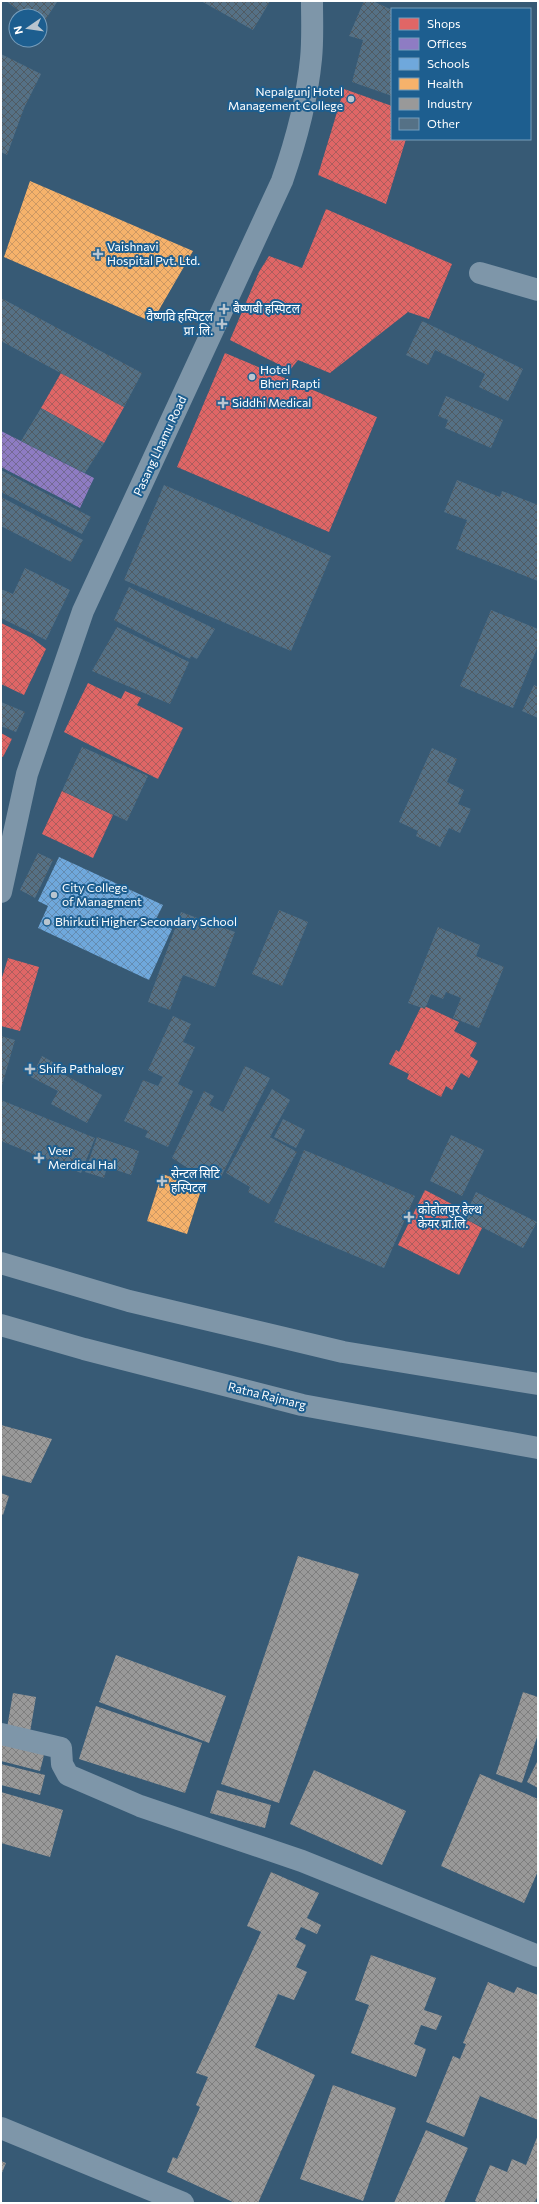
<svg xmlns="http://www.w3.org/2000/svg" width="539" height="2204" font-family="Commissioner,'Noto Sans Devanagari',sans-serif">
<defs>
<pattern id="shops-cross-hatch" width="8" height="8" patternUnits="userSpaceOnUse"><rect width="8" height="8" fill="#e06666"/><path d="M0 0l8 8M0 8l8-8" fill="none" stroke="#ac5d5d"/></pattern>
<pattern id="offices-cross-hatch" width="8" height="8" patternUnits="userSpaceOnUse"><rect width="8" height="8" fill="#8e7cc3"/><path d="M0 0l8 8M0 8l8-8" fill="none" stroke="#746993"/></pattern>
<pattern id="schools-cross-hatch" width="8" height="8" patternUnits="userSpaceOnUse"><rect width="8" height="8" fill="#6fa8dc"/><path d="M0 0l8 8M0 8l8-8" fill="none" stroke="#648cb1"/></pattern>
<pattern id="health-cross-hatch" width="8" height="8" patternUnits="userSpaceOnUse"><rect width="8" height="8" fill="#f6b26b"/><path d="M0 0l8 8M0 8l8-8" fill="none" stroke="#cc9863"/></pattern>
<pattern id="industry-cross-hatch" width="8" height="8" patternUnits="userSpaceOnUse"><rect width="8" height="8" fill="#999"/><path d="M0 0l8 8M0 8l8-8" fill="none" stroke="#7e7e7e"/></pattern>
<pattern id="building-cross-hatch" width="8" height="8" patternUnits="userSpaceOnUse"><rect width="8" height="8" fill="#557186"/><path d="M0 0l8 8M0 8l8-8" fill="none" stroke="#505b63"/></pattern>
</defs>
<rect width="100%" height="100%" fill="#375a75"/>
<path fill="url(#shops-cross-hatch)" d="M344,89L392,106V139H406L386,204L318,175Z
M326,209L452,264L429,319L408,312L330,373L298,360L290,370L230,340L259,272L269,256L302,268Z
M225,353L377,417L329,532L177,467Z
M61,373L124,407L104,443L41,408Z
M1,623L32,638L46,649L24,695L1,684Z
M88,683L121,699L125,691L141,698L137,705L183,728L158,779L64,732Z
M1,733L12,739L3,757L1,756Z
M62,791L113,815L93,858L42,834Z
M8,958L39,967L20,1031L1,1026V981Z
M422,1005L459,1022L454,1031L477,1043L470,1056L478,1061L469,1078L461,1073L452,1090L446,1086L441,1097L407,1079L409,1074L389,1064L396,1050L399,1052Z
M425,1190L467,1212L464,1218L482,1228L459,1275L398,1245Z"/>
<path fill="url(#offices-cross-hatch)" d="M1,431L94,478L80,508L1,467Z"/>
<path fill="url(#schools-cross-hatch)" d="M59,857L163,905L155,921L172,929L149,980L38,928L48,906L38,901Z"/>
<path fill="url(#health-cross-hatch)" d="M30,181L193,251L152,322L4,257Z
M162,1174L202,1187L187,1234L147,1221Z"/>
<path fill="url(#industry-cross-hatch)" d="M1,1425L52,1439L31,1483L1,1475Z
M1,1493L9,1496L3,1515L1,1514Z
M298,1556L359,1574L279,1803L221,1784Z
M116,1655L226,1696L209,1743L99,1702Z
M523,1692L538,1697V1734L522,1783L496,1774Z
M13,1693L36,1697L30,1732L7,1728Z
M96,1706L202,1743L185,1793L79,1759Z
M1,1740L45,1751L40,1771L1,1761Z
M538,1760V1788L527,1782Z
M1,1764L45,1775L40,1795L1,1785Z
M314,1770L406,1811L382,1865L290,1824Z
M480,1774L538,1799V1871L524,1903L441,1866Z
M217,1790L271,1805L265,1828L210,1813Z
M1,1792L63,1810L50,1857L1,1843Z
M271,1872L319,1893L307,1918L321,1925L317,1934L301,1927L295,1939L306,1945L296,1967L307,1972L294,2000L278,1994L255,2047L315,2075L258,2203H235L167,2172L173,2157L177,2159L200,2107L196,2105L208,2077L196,2073L261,1932L247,1926Z
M371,1955L436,1978L424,2010L442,2016L436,2030L421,2025L414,2044L426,2049L416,2077L351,2053L369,2005L355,2000Z
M488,1982L514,1993L517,1987L538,1995V2120L480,2096L464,2137L426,2122L453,2056L460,2059L466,2044L463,2043Z
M333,2085L396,2108L363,2201L300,2179Z
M426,2130L468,2148L444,2203H394Z
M538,2135V2195L535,2203H479L475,2201L490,2165L507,2172L512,2159L526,2165Z
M1,2161L6,2163L1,2175Z"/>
<path fill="url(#building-cross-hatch)" d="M6,1H56L57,2L40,28V16H26Z
M201,1H270L253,30Z
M364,1H373L392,10V96L352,82L363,40L349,36Z
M1,54L41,74L24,108L7,155L1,152Z
M1,298L142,373L124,407L1,341Z
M422,321L523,369L508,401L479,387L485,374L435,350L428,365L406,355Z
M446,396L503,420L491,448L445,428L448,420L438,416Z
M41,408L104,443L85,473L21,441Z
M1,470L91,517L82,534L1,492Z
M457,480L500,497L502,491L538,505V581L456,549L467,520L444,512Z
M164,485L331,556L291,651L124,580Z
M1,497L83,540L71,562L1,526Z
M25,568L70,590L46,640L1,618V589L13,594Z
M129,587L215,629L197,659L191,656L190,659L114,620Z
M491,610L538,629V646L513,708L460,686Z
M117,627L189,662L170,704L92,671Z
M534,685L538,687V718L522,711Z
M1,702L25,712L16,732L1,726Z
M82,747L148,776L127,821L62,791Z
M432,748L457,759L447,782L464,790L458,804L471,809L460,833L449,828L440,847L416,836L418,831L399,822Z
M38,853L53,860L35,898L20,890Z
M279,910L308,922L282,986L252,974Z
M181,912L235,932L215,987L183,975L170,1010L148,1002Z
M438,927L480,945L476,956L504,967L479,1028L453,1018L461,998L446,992L443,999L431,994L425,1009L408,1003Z
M173,1016L191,1024L183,1042L195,1047L178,1084L193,1091L168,1147L145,1137L148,1131L124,1121L143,1080L158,1086L163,1077L148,1070Z
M1,1036L15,1040L1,1089Z
M42,1056L67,1070L65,1075L102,1095L87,1123L51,1104L58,1091L31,1077Z
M245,1066L270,1078L220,1179L200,1169L197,1174L172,1158L204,1091L214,1096L209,1105L223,1112Z
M272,1089L290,1100L270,1137L297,1152L269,1204L248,1192L250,1187L226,1173Z
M1,1100L95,1138L81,1173L1,1141Z
M283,1119L305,1130L296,1148L274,1137Z
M451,1135L484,1150L462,1196L430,1181Z
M97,1137L139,1151L131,1175L107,1167L104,1178L85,1172Z
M304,1150L415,1196L384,1268L274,1222Z
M476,1192L537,1222L523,1248L464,1218Z"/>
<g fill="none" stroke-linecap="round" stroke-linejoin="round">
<path stroke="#7e96a9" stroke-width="22" d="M480,273L538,290
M1,892L27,774L83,611L282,181C296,141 307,101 311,59C313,40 312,20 312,1
M1,1734L61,1748L62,1764L68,1775L140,1806L302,1861L538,1956
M1,2128L183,2203"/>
<path stroke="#7f96a8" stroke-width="22" d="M1,1263L129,1301L343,1352L538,1384
M1,1325L84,1349L302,1405L538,1448"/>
</g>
<g fill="#b9c5cf" stroke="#1d5e8f" stroke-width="1.5">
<circle cx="351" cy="99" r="4"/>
<path d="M96 248h4v4h4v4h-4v4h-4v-4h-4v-4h4z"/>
<path d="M222 303h4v4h4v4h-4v4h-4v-4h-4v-4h4z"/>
<path d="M220 318h4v4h4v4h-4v4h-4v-4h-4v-4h4z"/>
<circle cx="252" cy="377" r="4"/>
<path d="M221 397h4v4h4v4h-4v4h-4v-4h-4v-4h4z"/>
<circle cx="54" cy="895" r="4"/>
<circle cx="47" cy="922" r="4"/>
<path d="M28 1063h4v4h4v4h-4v4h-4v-4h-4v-4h4z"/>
<path d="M37 1152h4v4h4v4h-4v4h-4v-4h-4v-4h4z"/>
<path d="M160 1175h4v4h4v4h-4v4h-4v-4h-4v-4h4z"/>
<path d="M407 1211h4v4h4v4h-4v4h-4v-4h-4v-4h4z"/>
</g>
<g text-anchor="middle" stroke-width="4" stroke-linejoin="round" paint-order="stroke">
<g font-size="12" fill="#fff" stroke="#1d5e8f" text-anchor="start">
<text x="343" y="96" text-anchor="end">Nepalgunj Hotel<tspan x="343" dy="14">Management College</tspan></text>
<text x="107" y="251">Vaishnavi<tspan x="107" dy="14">Hospital Pvt. Ltd.</tspan></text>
<text x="233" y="313">बैष्णबी हस्पिटल</text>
<text x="213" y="321" text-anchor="end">वैष्णवि हस्पिटल<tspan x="213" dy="14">प्रा .लि.</tspan></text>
<text x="260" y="374">Hotel<tspan x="260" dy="14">Bheri Rapti</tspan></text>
<text x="232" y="407">Siddhi Medical</text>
<text x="62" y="892">City College<tspan x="62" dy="14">of Managment</tspan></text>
<text x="55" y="926">Bhirkuti Higher Secondary School</text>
<text x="39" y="1073">Shifa Pathalogy</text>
<text x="48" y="1155">Veer<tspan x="48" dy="14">Merdical Hal</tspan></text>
<text x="171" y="1178">सेन्टल सिटि<tspan x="171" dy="14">हस्पिटल</tspan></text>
<text x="418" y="1214">काेहाेलपुर हेल्थ<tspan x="418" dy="14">केयर प्रा.लि.</tspan></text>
</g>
<g font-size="12" fill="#fff" stroke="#1d5e8f">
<text transform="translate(160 446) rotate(-65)" y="4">Pasang Lhamu Road</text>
<text transform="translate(267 1396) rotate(14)" y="4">Ratna Rajmarg</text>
</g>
</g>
<rect width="539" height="2204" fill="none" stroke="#ffffff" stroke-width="4"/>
<rect x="391" y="8" width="140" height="132" fill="#1d5e8f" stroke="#779ebc"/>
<rect x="399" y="18" width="20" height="12" fill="#e06666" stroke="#779ebc"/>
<text x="427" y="28" font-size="12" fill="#ffffff">Shops</text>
<rect x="399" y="38" width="20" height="12" fill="#8e7cc3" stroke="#779ebc"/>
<text x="427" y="48" font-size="12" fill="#ffffff">Offices</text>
<rect x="399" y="58" width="20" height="12" fill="#6fa8dc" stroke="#779ebc"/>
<text x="427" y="68" font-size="12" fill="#ffffff">Schools</text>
<rect x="399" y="78" width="20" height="12" fill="#f6b26b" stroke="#779ebc"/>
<text x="427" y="88" font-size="12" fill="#ffffff">Health</text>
<rect x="399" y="98" width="20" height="12" fill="#999999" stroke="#779ebc"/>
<text x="427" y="108" font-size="12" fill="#ffffff">Industry</text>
<rect x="399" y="118" width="20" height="12" fill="#557186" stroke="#779ebc"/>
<text x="427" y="128" font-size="12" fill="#ffffff">Other</text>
<g transform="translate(28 28) rotate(257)"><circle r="19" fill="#1d5e8f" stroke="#779ebc"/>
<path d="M0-3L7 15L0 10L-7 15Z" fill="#b9c5cf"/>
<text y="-6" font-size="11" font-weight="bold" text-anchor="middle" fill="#ffffff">N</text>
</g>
</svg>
